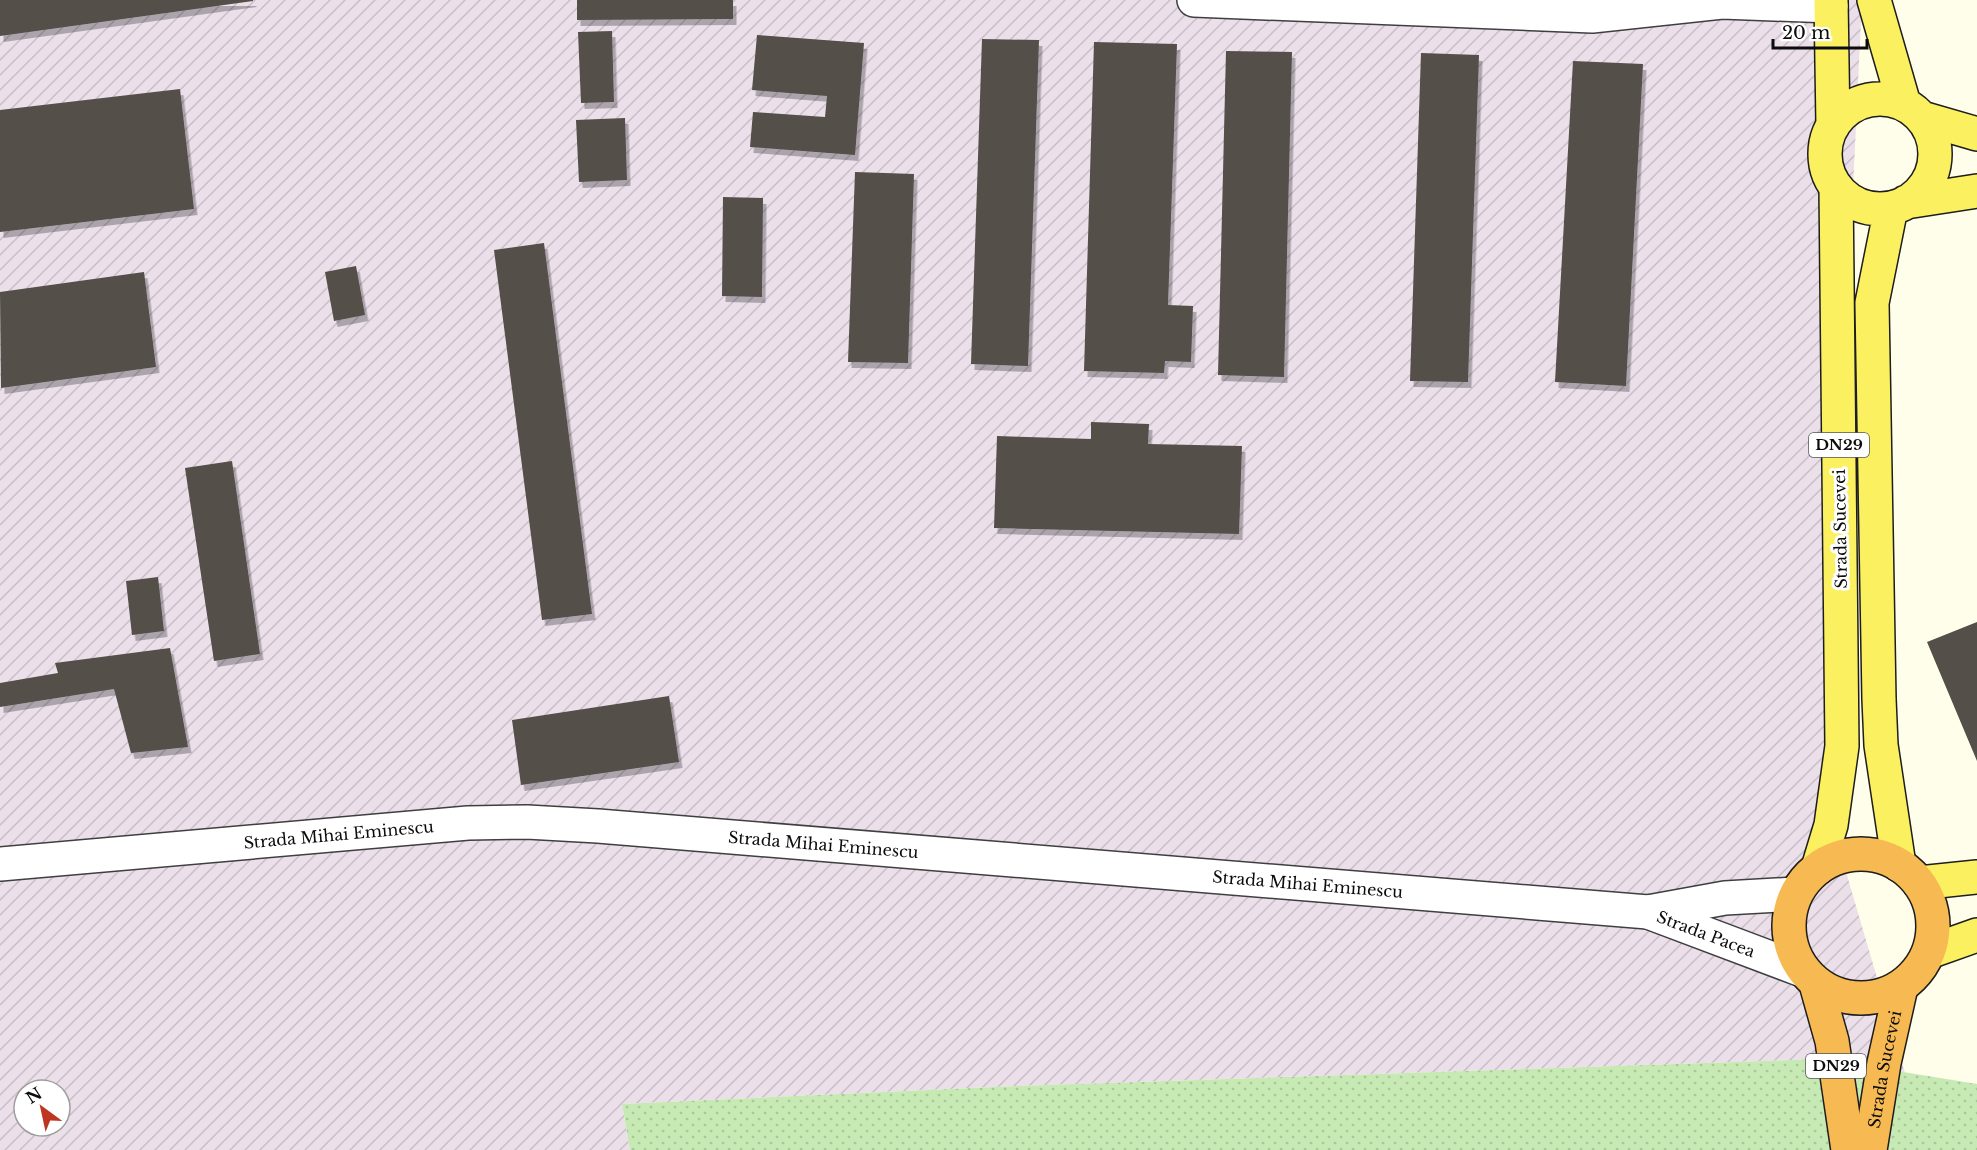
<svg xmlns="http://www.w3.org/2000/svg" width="1977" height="1150" font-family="'Libre Baskerville',serif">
<defs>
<pattern id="industrial-furrows" width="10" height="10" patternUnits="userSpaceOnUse" patternTransform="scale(1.5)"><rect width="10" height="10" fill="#ebdfea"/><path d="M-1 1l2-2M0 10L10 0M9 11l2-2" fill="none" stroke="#c8bec8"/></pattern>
<pattern id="green-dots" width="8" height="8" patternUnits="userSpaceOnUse" patternTransform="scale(1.5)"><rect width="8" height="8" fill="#c7e9b4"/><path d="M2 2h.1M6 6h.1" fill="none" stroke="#aac79a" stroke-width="1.8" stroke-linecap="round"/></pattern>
<filter id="shadow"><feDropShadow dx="3.5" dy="6" stdDeviation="0" flood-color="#0004"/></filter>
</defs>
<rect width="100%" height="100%" fill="#fffeea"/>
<path fill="url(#industrial-furrows)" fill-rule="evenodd" d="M0,0H1862L1824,797L1905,1073L1823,1059L1017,1086L622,1104L630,1150H0ZM24,1090H60V1126H24Z"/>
<path fill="url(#green-dots)" d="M1823,1059L1977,1084V1150H630L622,1104L1017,1086Z"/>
<path fill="#544f48" filter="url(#shadow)" d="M0,0H253V1L0,36Z
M577,0H733V19L577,20Z
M612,31L614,102L581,103L578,32Z
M757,35L864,43L855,155L750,147L753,112L825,117L827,96L752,90Z
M982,39L1039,40L1028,366L971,364Z
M1094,42L1177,44L1168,305L1193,306L1191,362L1165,361L1164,373L1084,371Z
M1226,51L1292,52L1284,377L1218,375Z
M1421,53L1479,55L1468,382L1410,381Z
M1573,61L1643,64L1626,386L1555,382Z
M180,89L194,209L0,232V110Z
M625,118L627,180L579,182L576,120Z
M855,172L914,174L908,363L848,362Z
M723,197L763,198L762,297L722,296Z
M544,243L592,614L542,620L494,250Z
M356,266L365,315L334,321L325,272Z
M144,272L156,367L1,388L0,292Z
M1091,422L1149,424L1148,444L1242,446L1239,534L994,528L997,436L1091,439Z
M232,461L260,654L214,661L185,468Z
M158,577L164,631L132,635L126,581Z
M1977,622V761L1927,642Z
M170,648L188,747L131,753L114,689L0,707V683L58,673L55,663Z
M669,696L679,762L521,785L512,720Z"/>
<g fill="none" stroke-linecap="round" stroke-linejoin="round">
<g stroke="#3f3f3f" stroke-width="36">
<g id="minor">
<path d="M1194,0L1592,16L1722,2L1831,6"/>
<path id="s1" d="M0,864L468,823L527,822L598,826L1648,912L1725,898L1795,894"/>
<path id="s2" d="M1648,912L1802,970"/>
</g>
</g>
<g stroke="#1d1d1d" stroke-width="36">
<path id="major" d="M1831,0L1833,126
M1874,0L1904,104
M1825 154a55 55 0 1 1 110 0a55 55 0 1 1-110 0Z
M1922,118L1977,134
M1906,202L1977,191
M1891,208L1872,303L1879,699L1881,745L1899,865
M1818,868L1831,825L1842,746L1836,187
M1919,883L1977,877
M1929,952L1977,935"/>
</g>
<g stroke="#1d1d1d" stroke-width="36">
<g id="highway">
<circle cx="1861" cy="926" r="72"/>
<path d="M1816,984L1832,1041L1848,1150"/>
<path id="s3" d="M1870,1150L1884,1063L1901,987"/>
</g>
</g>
<use href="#minor" stroke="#fff" stroke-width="33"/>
<use href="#major" stroke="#fbf05f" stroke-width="33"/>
<use href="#highway" stroke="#f7b951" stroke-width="33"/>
</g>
<g text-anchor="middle" stroke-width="6" stroke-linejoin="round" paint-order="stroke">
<g fill="#fff" stroke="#555" stroke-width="1.5">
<rect x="1809" y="433" width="60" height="24" rx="4.5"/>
<rect x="1806" y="1054" width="60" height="24" rx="4.5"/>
</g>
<g font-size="15" font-weight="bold" fill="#0c0c0c">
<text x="1839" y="450">DN29</text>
<text x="1836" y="1071">DN29</text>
</g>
<g font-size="16" fill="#0c0c0c" stroke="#fff">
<text transform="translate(1840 529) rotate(-91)" y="6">Strada Sucevei</text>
<text dy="6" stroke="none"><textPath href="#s1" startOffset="340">Strada Mihai Eminescu</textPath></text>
<text dy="6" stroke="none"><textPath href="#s1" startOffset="826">Strada Mihai Eminescu</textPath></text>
<text dy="6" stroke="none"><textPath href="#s1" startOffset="1312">Strada Mihai Eminescu</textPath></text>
<text dy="6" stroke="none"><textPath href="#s2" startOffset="62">Strada Pacea</textPath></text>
<text dy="6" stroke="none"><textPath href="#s3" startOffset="82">Strada Sucevei</textPath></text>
</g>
</g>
<g transform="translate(42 1108) rotate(327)"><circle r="28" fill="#ffffff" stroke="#9e9e9e" stroke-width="1.5"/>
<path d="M0-4.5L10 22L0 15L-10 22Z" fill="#bd3622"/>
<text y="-9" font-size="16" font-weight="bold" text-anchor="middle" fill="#0c0c0c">N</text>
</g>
<path d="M1773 39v9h94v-9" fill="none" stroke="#0c0c0c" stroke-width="3"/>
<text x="1782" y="39" font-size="18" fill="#0c0c0c" stroke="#ffffff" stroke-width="4.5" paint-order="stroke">20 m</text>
</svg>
